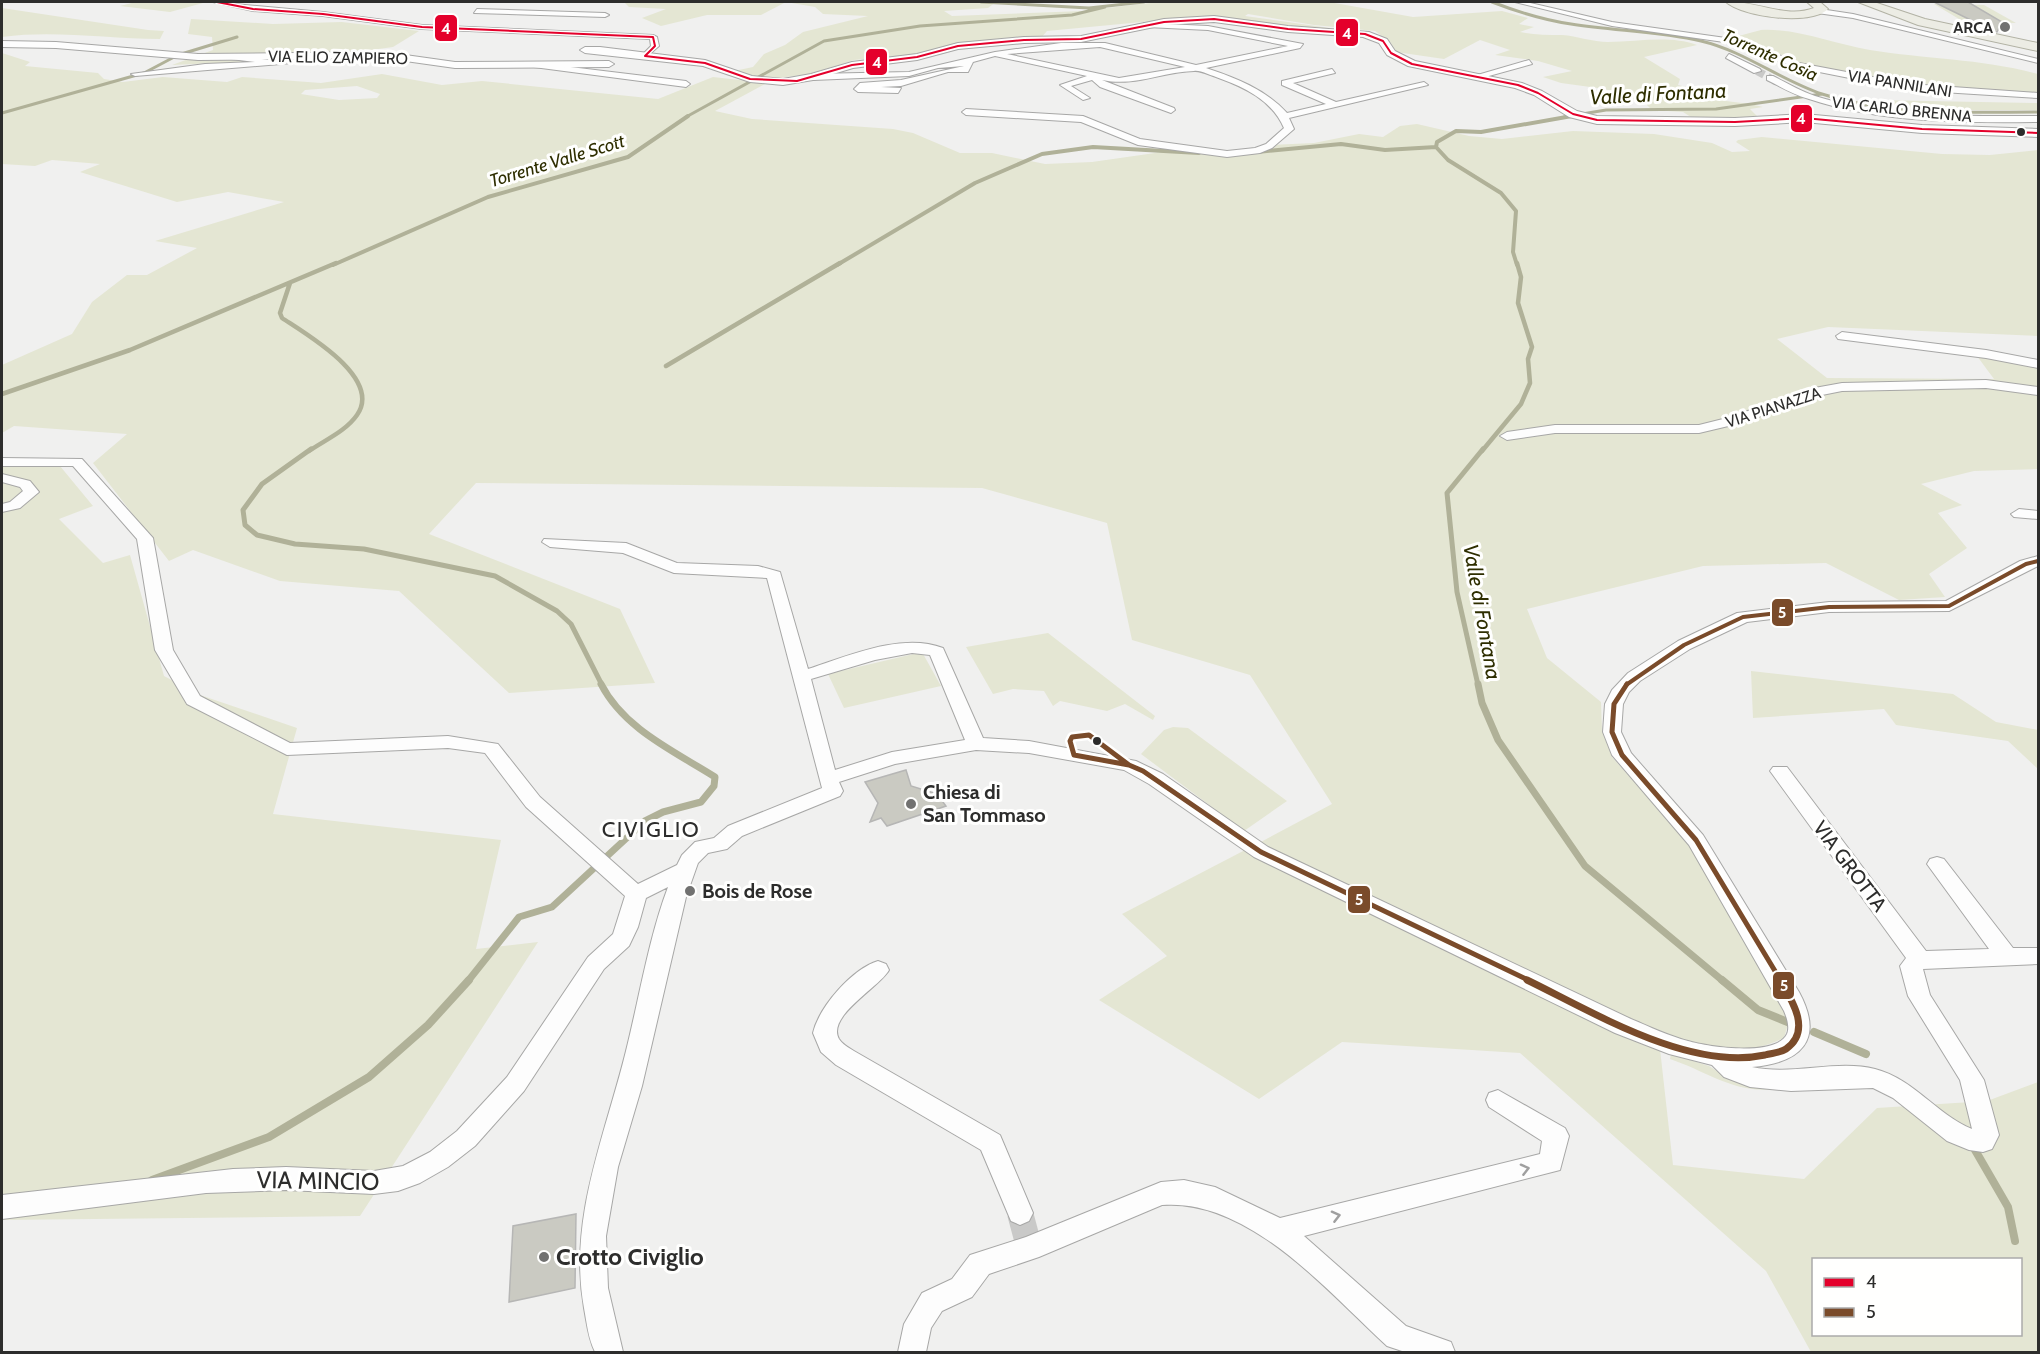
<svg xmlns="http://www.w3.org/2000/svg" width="2040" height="1354" font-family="Cabin,sans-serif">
<rect width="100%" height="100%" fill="#f0f0ef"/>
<path fill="#e4e6d3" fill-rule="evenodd" d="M136,2L203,3L170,12L120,6Z
M624,2H996L988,8L944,11L952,16L1083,11L1157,2H1329L1413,17L1502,11L1528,18L1519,24L1534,27L1520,32C1534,35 1547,35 1562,35C1577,36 1593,42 1608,42C1638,42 1669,35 1697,45L1644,57L1680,79L1678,85L1706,92L1697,95C1720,102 1740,101 1763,107L1750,109L1759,118L1694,119L1683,112L1652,110L1646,104L1605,89L1561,83L1543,77L1572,71L1538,61L1495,55L1510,50L1480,40L1444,59L1396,52L1391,43L1375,31L1314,25L1248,14L1245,16L1351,31L1195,17L1047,31L1041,38L970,42L927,53L854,60L810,74L778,78L754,77L734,71L753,67L764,54L785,45L803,32L868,16L823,14L815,7L786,2L761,15H707L661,26L642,18L666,9L629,7Z
M1934,4L1984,5L2016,23L1964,22Z
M2,8L148,30L164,31L160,39C107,39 55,30 2,37Z
M191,19L273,24L342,22L419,31L393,47L307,59L172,65L213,50L212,37L188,34Z
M1761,30C1798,28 1834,44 1870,50C1925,59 1984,59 2038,74V95L1934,89L1800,64L1762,46L1731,38Z
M2,53L30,62L25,66L98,73L104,79L123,82L163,77L227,82L242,77L321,83L382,74L442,85L482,81L658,99L713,77L767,83L715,111L752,119L893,129L913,133L960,153H992L1045,164L1092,162L1169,151L1175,147L1205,152H1241L1268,145L1314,143L1359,134L1383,137L1400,126L1417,124L1469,136L1502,139L1573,131L1654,134L1712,143L1732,152L1750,151L1736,142L1738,140L1762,137L1942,154L1990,155L2038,150V336L1828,327L1777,339L1827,378L1994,379L1974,352L2038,365V469L1974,471L1921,484L1962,505L1938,513L1967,548L1929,574L1945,597L1899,600L1826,563L1703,566L1527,609L1547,658L1601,702L1602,731L1612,757L1688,842L1790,1017L1784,1038C1770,1044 1757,1049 1741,1049C1683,1049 1606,1009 1553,985C1454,940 1356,892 1259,843L1332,804L1250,675L1132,640L1107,523L982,488L476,483L429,534L620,609L655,683L509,693L399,591L280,581L193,550L169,561L93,463L127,434L14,426L2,433V365L72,334L92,302L127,275H147L197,248L155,241L284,202L228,192L177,202L80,172L100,164L52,160L35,166L2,164ZM357,86L380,94L377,98L339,100L301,94L305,90Z
M1873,100L2038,103V110H1915Z
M60,466L93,506L59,519L103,563L130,555L164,676L200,695L297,728L273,814L501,840L476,949L538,942L360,1216L2,1220V467Z
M1048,633L1155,716L1153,720L1125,704L1107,711L1060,701L1053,706L1044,691L1013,689L993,694L966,647Z
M922,652L941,686L844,708L828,674Z
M1751,671L1953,694L1996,722L2038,730V769L2008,741L1896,725L1884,709L1753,718Z
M1173,727L1188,728L1287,801L1244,831L1141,754L1164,730Z
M1247,849L1660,1049L1673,1165L1804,1179L1877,1108L1987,1101L2038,1082V1352H1811L1766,1271L1520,1053L1342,1042L1259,1099L1099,1000L1167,956L1122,914ZM1814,1260H2020V1334H1814Z
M1671,1054L1709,1066L1726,1077L1774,1089C1735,1094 1706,1071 1670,1059Z"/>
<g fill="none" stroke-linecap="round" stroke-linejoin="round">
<path stroke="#b0b198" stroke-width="3" d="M981,2L1089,8L1144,2
M1492,2C1518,12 1543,20 1571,24C1614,31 1658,31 1701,41C1744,51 1780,80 1822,94C1891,116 1966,112 2038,112
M2,113L144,73L178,55L237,37
M686,117L824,41L920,26L1072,15L1105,7
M1564,117L1606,110L1716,109L1822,94"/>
<path stroke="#b0b198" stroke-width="4" d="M1257,152L1341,144L1385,150L1436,147
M333,265L488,197L628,157L688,116
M837,265L975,183L1042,154L1093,147L1199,153
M1517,265L1513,252L1516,211L1501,193L1448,160L1436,147L1437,142L1456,131L1481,132L1572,116"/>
<path stroke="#b0b198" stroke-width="4.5" d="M290,283L280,313L282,318C306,334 383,378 357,415C346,431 325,440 309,451
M666,366L840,263
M2,394L130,350L336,263
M1482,451L1521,404L1530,383L1528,359L1532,347L1518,303L1521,277L1517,263"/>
<path stroke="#b0b198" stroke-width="5" d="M311,449L262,484L243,510L245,525L257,535L295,544L364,549L495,576L557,611L571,624L602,685
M1478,685L1457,592L1447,493L1483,449"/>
<path stroke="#b0b198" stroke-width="7" d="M1478,684L1482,703L1498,740L1585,866L1723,981
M468,981L519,917L552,907L645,821L663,812L701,802L714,786L715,777C674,751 624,729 601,684"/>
<path stroke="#b0b198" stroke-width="8" d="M1722,980L1758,1010L1790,1023
M1814,1032L1866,1054
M1975,1150L2008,1207L2015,1241
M152,1180L269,1137L369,1077L428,1025L469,980"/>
</g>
<path fill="#cacac2" stroke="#b6b6b5" stroke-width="1.5" d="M1934,2H1968L2002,22L1997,32L1993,31Z
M906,770L911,786L937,794L946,806L887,826L881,818L870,822L878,803L865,782Z
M576,1214L575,1288L509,1302L513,1226Z"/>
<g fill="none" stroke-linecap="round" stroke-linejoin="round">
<path stroke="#c9c9c8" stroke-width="8" stroke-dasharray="8 4" stroke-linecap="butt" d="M1757,71L1770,78"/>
<path stroke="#c9c9c8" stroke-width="26" stroke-dasharray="26 13" stroke-linecap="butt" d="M1020,1213L1027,1239"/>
<g stroke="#a7a7a6" stroke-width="2">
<path id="minor" d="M213,2L323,12L422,25L653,35L657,37L659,46L645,58L641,56L651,46L650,39L422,29L323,16L253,11Z
M1515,2H1526L1612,22L1740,40L1799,63L1910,84L2038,93V98L1910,90L1794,67L1738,44L1612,26Z
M477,9L605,13L609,15L605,17L474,13Z
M1820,9L1853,14L2038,59V63L1853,18L1817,13Z
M1144,23L1208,26L1303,44L1300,48L1206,68C1236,78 1265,89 1287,113L1326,104L1282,85V81L1332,69L1335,73L1293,83L1336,102L1424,82L1428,85L1289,118L1294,129L1272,148L1260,153L1227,157L1138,145L1081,122L966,115L962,112L966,109L1083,116L1140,139L1227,151L1255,148L1266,144L1284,128C1272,100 1244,87 1216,77C1209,75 1201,70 1194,71C1161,72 1135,87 1102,80L1174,108L1175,110L1171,113L1100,87L1092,80L1071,86L1090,98L1083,100L1060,85L1087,76L995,56L973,62L968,72H948L901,86L881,87L901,88L898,93L858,92L854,89L860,83L901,80L964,66L938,68L909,76L813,80L809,77L813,74L909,72L995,52L1061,43H1105L1196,65L1288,46L1208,30L1147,27ZM1100,47L1185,67L1119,78L1007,54Z
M1729,54L1760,69L1761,71L1754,73L1726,58Z
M231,55L292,63L135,76L131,74L205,64L255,62L231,59Z
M1529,60L1532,64L1478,79L1474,76Z
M529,62L686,81L690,84L686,87L526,66Z
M1767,76H1773C1787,83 1800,91 1815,96C1885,118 1965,116 2038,116V122C1964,123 1881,123 1809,99C1794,95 1781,87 1767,80Z
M1842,332L1986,350L2038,360V368L1986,358L1838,339L1836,336Z
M1986,380L2038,387V395L1986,388L1842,391L1817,396L1741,423L1699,433H1555L1507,440L1500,436L1507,432L1555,425H1699L1731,417L1809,389L1842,383Z
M2,458L82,459L153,538L173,650L200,696L290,743L448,736L498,744L540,797L638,884L677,865L682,855L695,842L714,838L728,826L822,788L767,578L674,573L623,553L550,547L542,542L544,539L626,543L677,563L758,566L780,572L808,669C848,656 902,632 943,648L983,738L1029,741L1136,761L1163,774L1268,847L1631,1019C1650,1027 1669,1036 1688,1041C1708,1047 1776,1057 1787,1034C1790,1027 1787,1018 1784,1011L1689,845L1612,755L1603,732L1605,704L1612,690L1628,673L1678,641L1737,613L1829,602L1946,601L2020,561L2038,556V566L1949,611L1829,612L1747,622L1690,649L1640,681L1629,692L1623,704L1621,732L1631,753L1703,835L1799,992C1825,1040 1801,1063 1752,1067C1792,1076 1837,1059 1875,1069C1914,1079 1936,1114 1972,1129L1960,1080L1908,996L1900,966L1906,958L1773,775L1770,771L1773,767H1787L1926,951L1989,949L1927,864L1930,859L1937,857L1944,859L2013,948H2038V964L1923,969L1930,995L1984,1080L1999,1135L1992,1149L1983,1152L1969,1150L1947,1141L1893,1098L1873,1088L1791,1091L1750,1087L1724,1077L1712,1065L1669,1054L1615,1033L1254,857L1149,784L1124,770L1029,753L976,750L895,764L839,782L843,791L840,796L742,836L727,849L708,853L698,863L686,897L642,1086L618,1167L606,1236L608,1288L623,1352H595C588,1338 587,1324 584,1308C568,1219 605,1136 626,1051C639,999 649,937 668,887L646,898L638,927L629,946L604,969L524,1091L475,1146L448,1167L420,1183L398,1191L374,1194L286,1190L206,1193L2,1219V1195L233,1169L286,1167L374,1171L403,1166L430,1152L457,1131L507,1077L588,957L613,934L625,896L526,807L485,753L448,748L287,755L187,704L155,650L137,539L73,466H2ZM912,653L930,655L965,740L892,752L835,770L811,679L875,660Z
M2,474L30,481L39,492L20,508L2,512V504L10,502L23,491L20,487L2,482Z
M2019,509L2038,511V519L2014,517L2011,514Z
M878,961L886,964L889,970C880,987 826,1016 839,1039C842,1044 849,1048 854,1051L1000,1135L1033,1213L1029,1221L1020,1225L1011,1221L981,1150L836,1065L821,1052L813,1033C819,1007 852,969 878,961Z
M1498,1090L1565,1128L1569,1136L1560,1170L1304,1236L1406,1326L1451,1342L1455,1352H1405L1387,1346C1328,1292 1249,1198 1162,1205L1039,1257L989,1274L972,1297L942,1311L931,1328L926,1352H898L904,1324L922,1293L952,1279L970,1255L1026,1237L1161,1182L1184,1180L1215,1187L1280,1218L1540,1154L1542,1141L1489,1107L1486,1100L1489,1093Z"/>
</g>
<g stroke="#a7a7a6" stroke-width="2">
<path id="tertiary" d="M1214,16L1288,26L1369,32L1387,39L1395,51L1415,61L1522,83L1542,91L1577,111L1597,116L1735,118L1804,114L1922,125L2038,129V137L1922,133L1804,122L1735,126L1597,124L1569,117L1534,95L1515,88L1408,66L1387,55L1379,43L1363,37L1288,32L1214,22L1164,25L1081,42L1024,43L958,49L917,60L853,68L813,80L783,85L750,82L703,66L585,53L580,50L585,47H600L705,60L752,76L783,79L811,74L852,62L917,54L958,43L1024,37L1081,36L1164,19Z
M2,41L56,42L198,54L384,52L455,62L609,61L614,64L609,67L455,68L384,58L198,60L56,48L2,47Z"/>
</g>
<g stroke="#b2b2a4" stroke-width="2">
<path id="primary" d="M1726,2C1755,0 1785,19 1814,8L1807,2H1820L1828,9C1811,26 1743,17 1726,2Z
M1858,2H1874L1925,19L2038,43V51L1918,25Z"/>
</g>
<use href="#minor" fill="#fdfdfd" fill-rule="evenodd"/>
<use href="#tertiary" fill="#fdfdfd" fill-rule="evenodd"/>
<use href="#primary" fill="#ecece4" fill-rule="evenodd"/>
<g stroke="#fffffe" stroke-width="4.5">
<path id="bus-1" d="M217,2L253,9L323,14L422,27L653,37L655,46L645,56
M645,56L705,63L750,79L797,81L852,65L917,57L958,46L1024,40L1081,39L1164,22L1214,19L1288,29L1365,34L1383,41L1391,53L1412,64L1518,85L1538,93L1573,114L1597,120L1735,122L1804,118L1922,129L2038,133"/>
</g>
<g stroke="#fffffe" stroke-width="8">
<path id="bus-2-far2" d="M1626,685L1684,645L1743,617L1829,607L1949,606L2026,564L2038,561"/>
</g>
<g stroke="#fffffe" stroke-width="10">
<path id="bus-2-far1" d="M1627,684L1614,704L1612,732L1622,755L1696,840L1781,981
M1089,735L1129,765L1074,755L1070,741L1072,737Z
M1129,765L1143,771L1261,852L1530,981"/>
</g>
<g stroke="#fffffe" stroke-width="11">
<path id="bus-2" d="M1527,980C1593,1012 1689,1071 1765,1055C1772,1053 1780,1053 1786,1049C1812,1031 1792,1000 1780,980"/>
</g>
<use href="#bus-1" stroke="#e4002b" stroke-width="2"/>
<use href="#bus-2-far2" stroke="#7a4b2a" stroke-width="4"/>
<use href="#bus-2-far1" stroke="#7a4b2a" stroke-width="5"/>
<use href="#bus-2" stroke="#7a4b2a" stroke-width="7"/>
</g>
<defs><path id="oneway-chevron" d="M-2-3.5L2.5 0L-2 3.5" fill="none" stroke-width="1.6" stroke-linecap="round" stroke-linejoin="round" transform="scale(1.5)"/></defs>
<g stroke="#9f9f9f">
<use href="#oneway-chevron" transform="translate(1525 1169) rotate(-14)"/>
<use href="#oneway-chevron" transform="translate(1336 1216) rotate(-14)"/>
</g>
<g fill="#717170" stroke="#fffffe" stroke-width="2">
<circle cx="2005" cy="27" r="6"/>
<circle cx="911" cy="804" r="6"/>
<circle cx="690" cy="891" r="6"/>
<circle cx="544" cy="1257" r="6"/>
</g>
<g fill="#2d2d2c" stroke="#fffffe" stroke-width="2">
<circle cx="2021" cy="132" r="5"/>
<circle cx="1097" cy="741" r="5"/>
</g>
<g text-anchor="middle" stroke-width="6" stroke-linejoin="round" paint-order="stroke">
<g font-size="16" font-weight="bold" fill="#2d2d2c" stroke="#fffffe" text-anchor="end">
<text x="1993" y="33">ARCA</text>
</g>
<g font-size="16" fill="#2d2d2c" stroke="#fffffe">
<text transform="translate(338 57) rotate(1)" y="6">VIA ELIO ZAMPIERO</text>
<text transform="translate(1900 83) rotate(9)" y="6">VIA PANNILANI</text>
<text transform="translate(1902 109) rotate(6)" y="6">VIA CARLO BRENNA</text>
<text transform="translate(1773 407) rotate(-18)" y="6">VIA PIANAZZA</text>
</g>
<g font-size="18" font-style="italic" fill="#2e2e00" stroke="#fffffe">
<text transform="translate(1770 55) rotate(24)" y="6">Torrente Cosia</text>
<text transform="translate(557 161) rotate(-17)" y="6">Torrente Valle Scott</text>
</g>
<g font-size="20" font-weight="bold" fill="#2d2d2c" stroke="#fffffe" text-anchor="start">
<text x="923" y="799">Chiesa di<tspan x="923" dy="23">San Tommaso</tspan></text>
<text x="702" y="898">Bois de Rose</text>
</g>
<g font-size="20" fill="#2d2d2c" stroke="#fffffe">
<text transform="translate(1850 866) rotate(53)" y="7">VIA GROTTA</text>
</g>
<g font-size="21" font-style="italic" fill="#2e2e00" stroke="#fffffe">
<text transform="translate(1658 94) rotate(-3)" y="7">Valle di Fontana</text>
<text transform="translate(1482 612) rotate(80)" y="7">Valle di Fontana</text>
</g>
<g font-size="22" letter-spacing="1.5" fill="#2d2d2c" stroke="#fffffe">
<text x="651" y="837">CIVIGLIO</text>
</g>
<g font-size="24" fill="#2d2d2c" stroke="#fffffe">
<text transform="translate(318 1181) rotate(1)" y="8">VIA MINCIO</text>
</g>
<g font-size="24" font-weight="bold" fill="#2d2d2c" stroke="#fffffe" text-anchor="start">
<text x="556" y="1265">Crotto Civiglio</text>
</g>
</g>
<g stroke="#fffffe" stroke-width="2">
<rect x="434" y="14" width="24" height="28" rx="6" fill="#e4002b"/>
<rect x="1335" y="18" width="24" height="29" rx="6" fill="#e4002b"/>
<rect x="865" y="48" width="23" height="28" rx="6" fill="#e4002b"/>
<rect x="1790" y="104" width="23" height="29" rx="6" fill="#e4002b"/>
<rect x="1771" y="598" width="23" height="29" rx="6" fill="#7a4b2a"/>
<rect x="1347" y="885" width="24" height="29" rx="6" fill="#7a4b2a"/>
<rect x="1772" y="971" width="23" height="29" rx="6" fill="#7a4b2a"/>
</g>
<g font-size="16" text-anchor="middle" font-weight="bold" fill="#fff">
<text x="446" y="34">4</text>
<text x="1347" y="39">4</text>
<text x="877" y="68">4</text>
<text x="1801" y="124">4</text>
<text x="1782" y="618">5</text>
<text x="1359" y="905">5</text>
<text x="1784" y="991">5</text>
</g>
<rect width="2040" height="1354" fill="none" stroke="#2d2d2c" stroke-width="6"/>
<rect x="1812" y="1258" width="210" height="78" fill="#fffffe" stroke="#ababaa" stroke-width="1.5"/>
<rect x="1824" y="1278" width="30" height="9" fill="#e4002b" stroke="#ababaa" stroke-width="1.5"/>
<text x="1866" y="1288" font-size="18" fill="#2d2d2c">4</text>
<rect x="1824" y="1308" width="30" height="9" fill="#7a4b2a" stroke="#ababaa" stroke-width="1.5"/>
<text x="1866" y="1318" font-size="18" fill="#2d2d2c">5</text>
</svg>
